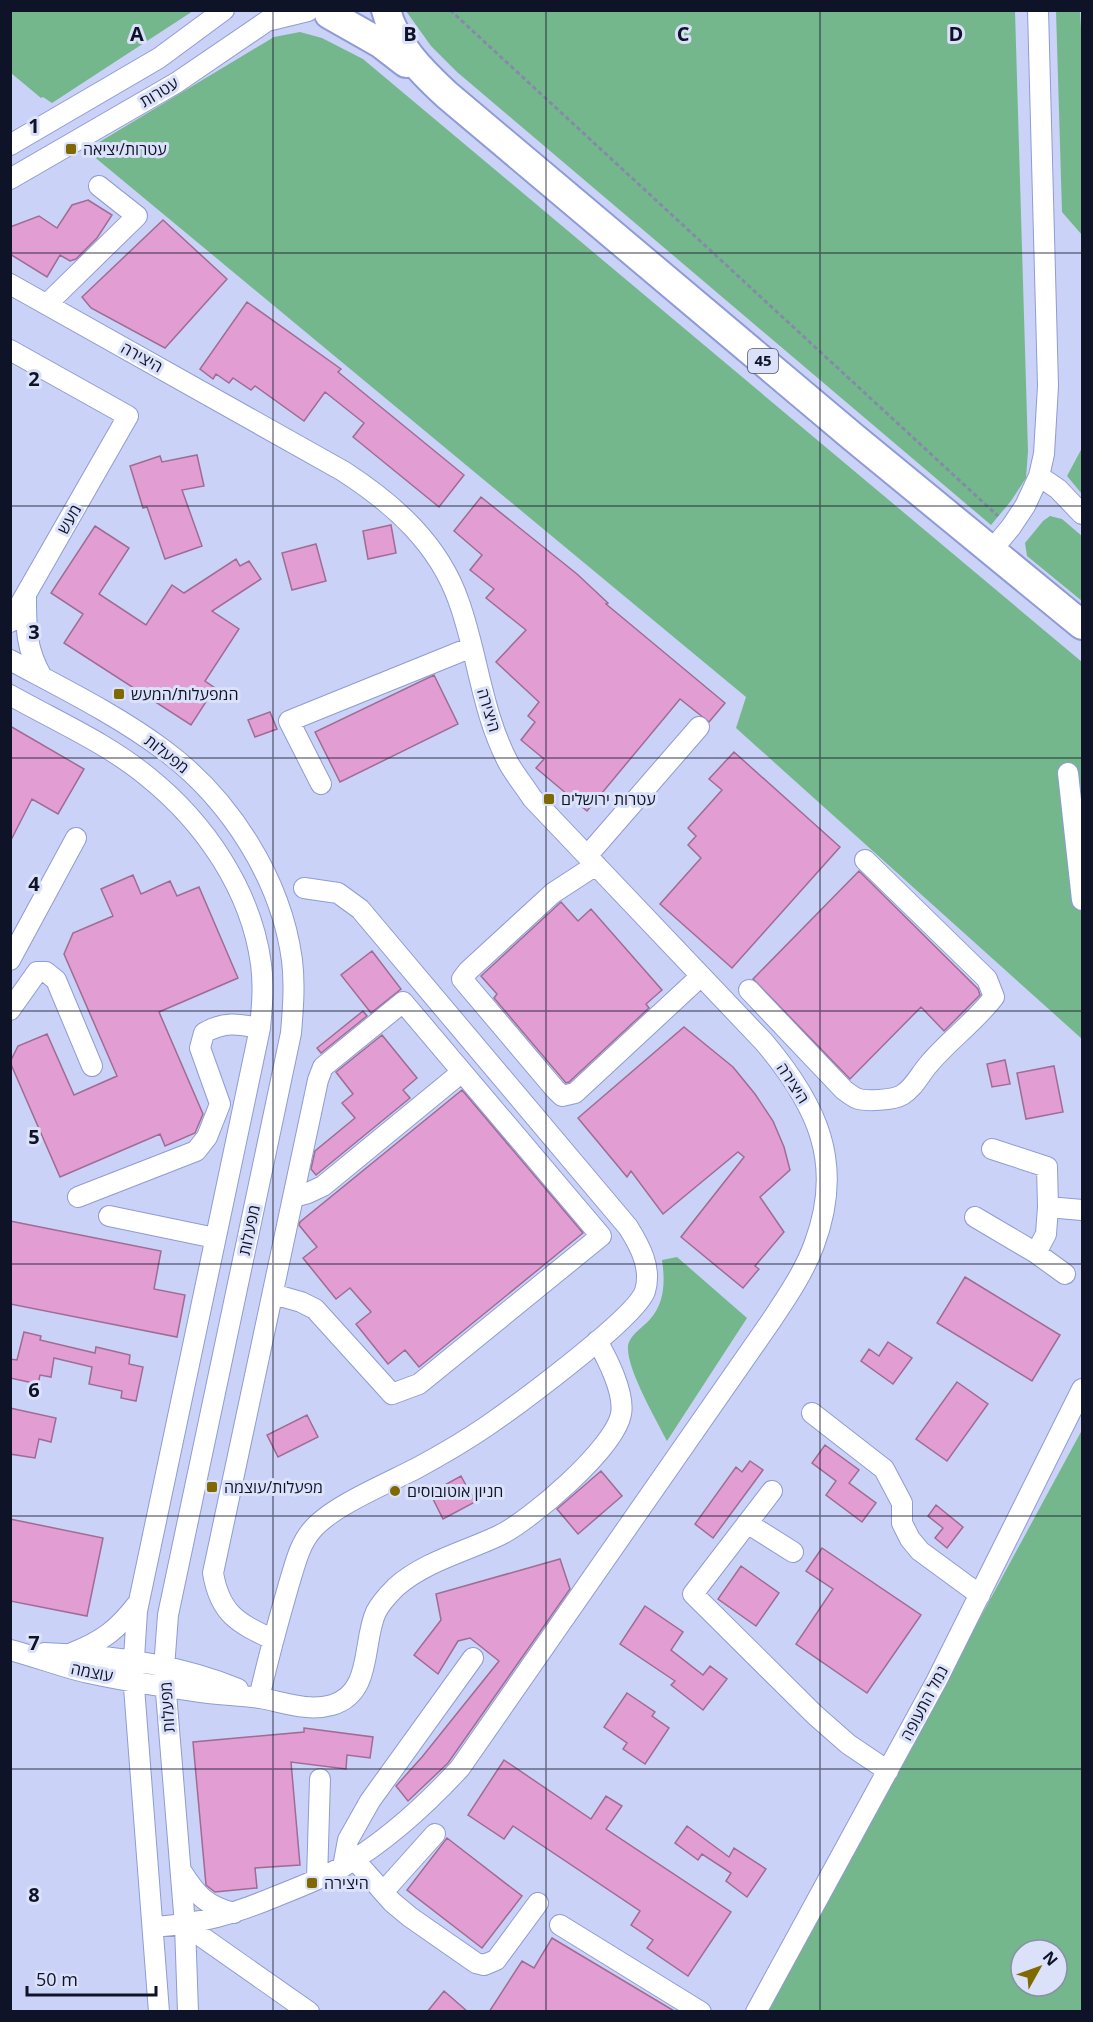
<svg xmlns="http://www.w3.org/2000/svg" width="1093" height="2022" font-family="'Open Sans',Heebo,sans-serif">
<rect width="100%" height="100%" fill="#cad3f7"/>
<path fill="#75b78c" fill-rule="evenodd" d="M10,11L11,10L193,11L52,103L43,97L41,98L11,73Z
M406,11H1015L1028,451L1026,478L1011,501L991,525L457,72L431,46Z
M1056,11H1080L1082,44V235L1062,212Z
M300,32L322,38L363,59L1082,662V1039L736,728L746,697L86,150L274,37Z
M1082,448V494L1067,476Z
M1050,516L1062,519L1082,536V601L1027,556L1025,543L1043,521Z
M677,1257L747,1318L667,1441C656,1419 626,1368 628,1346C630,1334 644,1327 651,1318C665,1302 665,1280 662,1260Z
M1082,1430V2011H767ZM1021,1950H1057V1986H1021Z"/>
<path fill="#e29dd3" stroke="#9f6c94" stroke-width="1.5" d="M88,200L112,215L97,238L76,259L70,261L60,255L47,277L10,254V227L39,216L57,228L72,205Z
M163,220L227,279L165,348L91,308L82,297Z
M247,302L341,369L338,372L464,475L439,507L353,437L364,423L325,392L304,421L255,386L251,390L233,378L229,383L216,374L213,379L200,369Z
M197,455L204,486L182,490L202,546L165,559L147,507L143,508L130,466L160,456L162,462Z
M481,497L577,574L608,603L606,604L725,703L709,722L680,699L587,811L536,768L544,759L521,740L535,722L528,716L539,702L496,662L526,630L486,598L494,589L470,570L482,555L454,531Z
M391,525L396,553L368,559L363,531Z
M95,526L129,548L99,594L146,625L172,585L184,593L236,559L240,566L249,561L261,579L212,611L239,629L205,681L215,688L191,725L64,643L83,614L51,593Z
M316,544L326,581L292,590L282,553Z
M434,675L458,724L340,782L315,732Z
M270,712L277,729L255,737L248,720Z
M10,726L84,769L58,814L32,799L10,842Z
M734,752L840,847L732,968L660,904L701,858L688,845L696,836L688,828L722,790L709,779Z
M859,871L978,989L980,995L944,1031L921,1007L850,1079L753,979Z
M133,875L141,894L170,881L177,896L199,887L238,978L159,1012L203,1114L195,1133L165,1146L160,1134L60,1177L10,1062L18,1046L47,1034L74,1095L117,1076L64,954L73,933L113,916L101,889Z
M561,902L578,921L591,909L662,990L646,1004L649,1008L569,1082L566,1083L494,998L497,994L481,976Z
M372,951L401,989L371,1013L341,975Z
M363,1011L367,1016L321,1053L317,1048Z
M684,1027L733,1067L755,1094L773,1121L784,1147L790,1170L760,1197L784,1232L755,1266L759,1269L743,1288L681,1237L744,1157L738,1152L663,1214L631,1171L627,1177L578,1118Z
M382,1035L417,1078L403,1090L410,1098L316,1175L311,1169L315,1151L355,1118L342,1103L353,1094L336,1072Z
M1005,1060L1010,1084L992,1087L987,1064Z
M1054,1066L1063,1112L1026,1119L1017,1073Z
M462,1090L583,1233L419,1367L405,1350L388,1364L356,1324L371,1312L350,1288L336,1299L303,1258L317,1247L299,1225L300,1222Z
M10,1221L161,1251L154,1289L185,1295L177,1337L10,1304Z
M965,1277L1060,1335L1032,1381L937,1323Z
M24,1332L41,1336L40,1340L95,1353L96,1347L130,1355L129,1364L143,1367L136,1401L121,1398L122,1391L89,1384L92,1367L54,1358L51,1377L40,1375L38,1384L10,1378V1359L17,1360Z
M888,1342L912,1358L893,1384L861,1361L869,1349L879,1356Z
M957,1382L988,1404L947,1461L916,1439Z
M10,1408L56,1418L51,1442L39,1439L35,1458L10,1454Z
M307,1415L318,1437L278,1457L267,1435Z
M825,1445L859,1470L849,1483L876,1503L862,1522L826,1495L836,1481L812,1463Z
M750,1461L763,1470L713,1538L695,1524L736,1467L742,1472Z
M601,1471L622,1496L578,1534L557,1509Z
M461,1476L475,1502L443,1519L430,1493Z
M936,1505L963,1527L947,1548L935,1538L943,1528L928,1516Z
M10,1519L103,1538L87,1616L10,1601Z
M822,1548L921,1615L867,1693L796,1644L833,1589L806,1571Z
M560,1559L570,1589L448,1763L408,1801L396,1786L422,1757L499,1661L470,1638L458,1641L438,1674L414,1655L441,1620L436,1594Z
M741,1566L779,1593L756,1626L718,1599Z
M645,1606L683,1632L671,1650L703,1675L710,1666L727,1679L703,1710L671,1685L675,1681L620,1644Z
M627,1693L655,1712L652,1716L669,1728L645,1764L623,1749L627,1743L604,1727Z
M304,1728L373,1737L370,1758L347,1755L346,1769L291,1762L300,1865L255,1868L257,1888L215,1892L206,1885L193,1742L304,1732Z
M504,1760L591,1819L606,1796L622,1806L606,1829L731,1912L688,1976L647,1948L653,1940L631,1925L640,1911L513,1826L504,1839L468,1815Z
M687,1826L729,1857L734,1848L766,1869L747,1897L726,1881L731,1873L702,1854L698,1860L675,1843Z
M447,1838L522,1896L482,1948L407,1890Z
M552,1938L676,2012H489L522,1961L534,1968Z
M444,1991L468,2012H427Z"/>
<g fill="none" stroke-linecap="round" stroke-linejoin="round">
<g stroke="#8f9bd4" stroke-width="22">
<path id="minor" d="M10,145L159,58L224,10
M10,179L176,83L267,21L308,11
M10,284L343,471C394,504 439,544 459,602C478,655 482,714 509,764C516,776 525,787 532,798L764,1042C817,1105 845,1163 814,1245C804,1272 787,1297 771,1321L460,1768C425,1806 389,1839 344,1866C323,1878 300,1887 277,1896C234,1914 200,1924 153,1927
M47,304L137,216L99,186
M10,350L128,416L10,622
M1039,476L1058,489L1082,514
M991,551L1011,527L1025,506L1039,476L1044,454L1048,386L1038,10
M26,597C26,629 26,649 42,677
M10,660C62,688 117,715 164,750C230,799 281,879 292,960C295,984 293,1009 291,1033L168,1615L164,1668L185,1925L188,2012
M10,695C56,721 107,743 148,777C205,823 251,890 261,964C264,986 262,1007 260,1028L137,1611L133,1674L159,2012
M1068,773L1082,900
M321,784L289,721L472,647
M587,856L699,727
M596,865L553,893L468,971L462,979L555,1089L562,1096L575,1093L701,976
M10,960L76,838
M749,990L844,1090C848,1093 852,1096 856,1098C864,1102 894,1100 902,1095C914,1088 920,1074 929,1064C949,1040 975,1022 994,997L987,979L865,860
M10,1010L37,972H46L56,980L92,1066
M992,1149L1047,1167L1048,1207L1046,1234L1036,1253
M78,1197L196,1151L207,1137L220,1104L200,1048L204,1033C224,1021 239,1024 260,1028
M293,1197L308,1193L323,1186L462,1072
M1048,1207L1082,1210
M109,1216L215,1238
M975,1217L1036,1253L1065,1274
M812,1413L884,1469L902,1503V1523L910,1539L920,1551L980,1595
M772,1491L693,1594L815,1715L848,1744L888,1771
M747,1523L793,1552
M272,1639C238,1623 220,1614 213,1573C248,1409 283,1244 318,1080L323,1067L403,1002L601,1236L419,1384L392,1394L315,1309L301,1302L273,1294
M10,1650C37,1657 62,1667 89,1673C125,1681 165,1687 201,1692C221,1695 241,1695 260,1698C283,1702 308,1712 332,1705C373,1693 362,1642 376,1612C381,1602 389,1594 396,1587C424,1562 464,1552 498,1536C529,1522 615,1448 621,1414C625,1393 607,1358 597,1341
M44,1653C108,1655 178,1664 238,1689
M72,1653C103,1641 118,1629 138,1603
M259,1698C268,1659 278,1622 289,1584C295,1565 299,1545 312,1530C332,1506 388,1483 417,1468C441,1455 465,1441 487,1426C516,1406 636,1318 645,1291C652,1268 640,1246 628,1227L360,909L338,893L304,888
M354,1859L392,1902L410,1917L476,1963L484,1965L496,1960L538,1903
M343,1867L348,1840L370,1801L473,1658
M182,1872C197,1896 207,1906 234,1913
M317,1879L320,1779
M383,1892L435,1834
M185,1925L309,2012
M560,1925L701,2012
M756,2012L937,1680L1082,1389"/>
</g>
<g stroke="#8f9bd4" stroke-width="32">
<path id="highway" d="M386,10C395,45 421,71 447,95L853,437L1082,625
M329,14L380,43L406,63"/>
</g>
<path stroke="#848ba9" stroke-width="3" stroke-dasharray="4.5 3" stroke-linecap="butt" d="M450,10L998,516"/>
<use href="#minor" stroke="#fff" stroke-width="20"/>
<use href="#highway" stroke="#fff" stroke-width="28"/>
</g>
<path fill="none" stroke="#0f1328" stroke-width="1.5" stroke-opacity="0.55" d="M273,10V2012M546,10V2012M820,10V2012M10,253H1082M10,506H1082M10,758H1082M10,1011H1082M10,1264H1082M10,1516H1082M10,1769H1082"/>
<g fill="#7f6900" stroke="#dae1f9" stroke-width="2">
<rect x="65" y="143" width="12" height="12" rx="3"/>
<rect x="113" y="688" width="12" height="12" rx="3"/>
<rect x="543" y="793" width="12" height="12" rx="3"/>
<rect x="206" y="1481" width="12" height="12" rx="3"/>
<circle cx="395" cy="1491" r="6"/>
<rect x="306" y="1877" width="12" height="12" rx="3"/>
</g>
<g text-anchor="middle" stroke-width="6" stroke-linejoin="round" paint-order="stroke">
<rect fill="#dae1f9" stroke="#4c5167" stroke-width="1.5" x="748" y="349" width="30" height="24" rx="4.5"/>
<g font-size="15" font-weight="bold" fill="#0f1328">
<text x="763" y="366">45</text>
</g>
<g font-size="16" fill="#0f1328" stroke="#dae1f9">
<text transform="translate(159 92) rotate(-31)" y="6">עטרות</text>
<text transform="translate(142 357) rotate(29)" y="6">היצירה</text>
<text transform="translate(69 519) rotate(-60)" y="6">מעש</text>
<text transform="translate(489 710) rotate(73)" y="6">היצירה</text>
<text transform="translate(167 754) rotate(38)" y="6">מפעלות</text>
<text transform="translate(793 1083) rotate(57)" y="6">היצירה</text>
<text transform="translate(249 1230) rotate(-78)" y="6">מפעלות</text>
<text transform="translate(92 1672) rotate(11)" y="6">עוצמה</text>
<text transform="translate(924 1703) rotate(-62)" y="6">נמל התעופה</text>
<text transform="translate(167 1707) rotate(-94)" y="6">מפעלות</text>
</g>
<g font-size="16" fill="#0f1328" stroke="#dae1f9" text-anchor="start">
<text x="83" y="155">עטרות/יציאה</text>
<text x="131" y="700">המפעלות/המעש</text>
<text x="561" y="805">עטרות ירושלים</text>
<text x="224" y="1493">מפעלות/עוצמה</text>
<text x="407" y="1497">חניון אוטובוסים</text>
<text x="324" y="1889">היצירה</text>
</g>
</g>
<g font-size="20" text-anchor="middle" font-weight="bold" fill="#0f1328" stroke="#dae1f9" stroke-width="6" stroke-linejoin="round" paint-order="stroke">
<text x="137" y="41">A</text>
<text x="410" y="41">B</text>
<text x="683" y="41">C</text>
<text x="956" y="41">D</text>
<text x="34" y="133">1</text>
<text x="34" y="386">2</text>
<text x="34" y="639">3</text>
<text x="34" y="891">4</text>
<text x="34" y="1144">5</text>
<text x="34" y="1397">6</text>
<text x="34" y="1650">7</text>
<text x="34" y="1902">8</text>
</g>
<rect width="1093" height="2022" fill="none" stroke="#0f1328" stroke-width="24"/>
<g transform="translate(1039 1968) rotate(50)"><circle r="28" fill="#dae1f9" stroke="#898fa5" stroke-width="1.5"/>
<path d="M0-4.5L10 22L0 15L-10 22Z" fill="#7f6900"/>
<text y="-9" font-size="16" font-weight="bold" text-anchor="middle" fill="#0f1328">N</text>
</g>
<path d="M27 1986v9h129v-9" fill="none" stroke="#0f1328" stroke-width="3"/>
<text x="36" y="1986" font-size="18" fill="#0f1328" stroke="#dae1f9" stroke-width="4.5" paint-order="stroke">50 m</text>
</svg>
